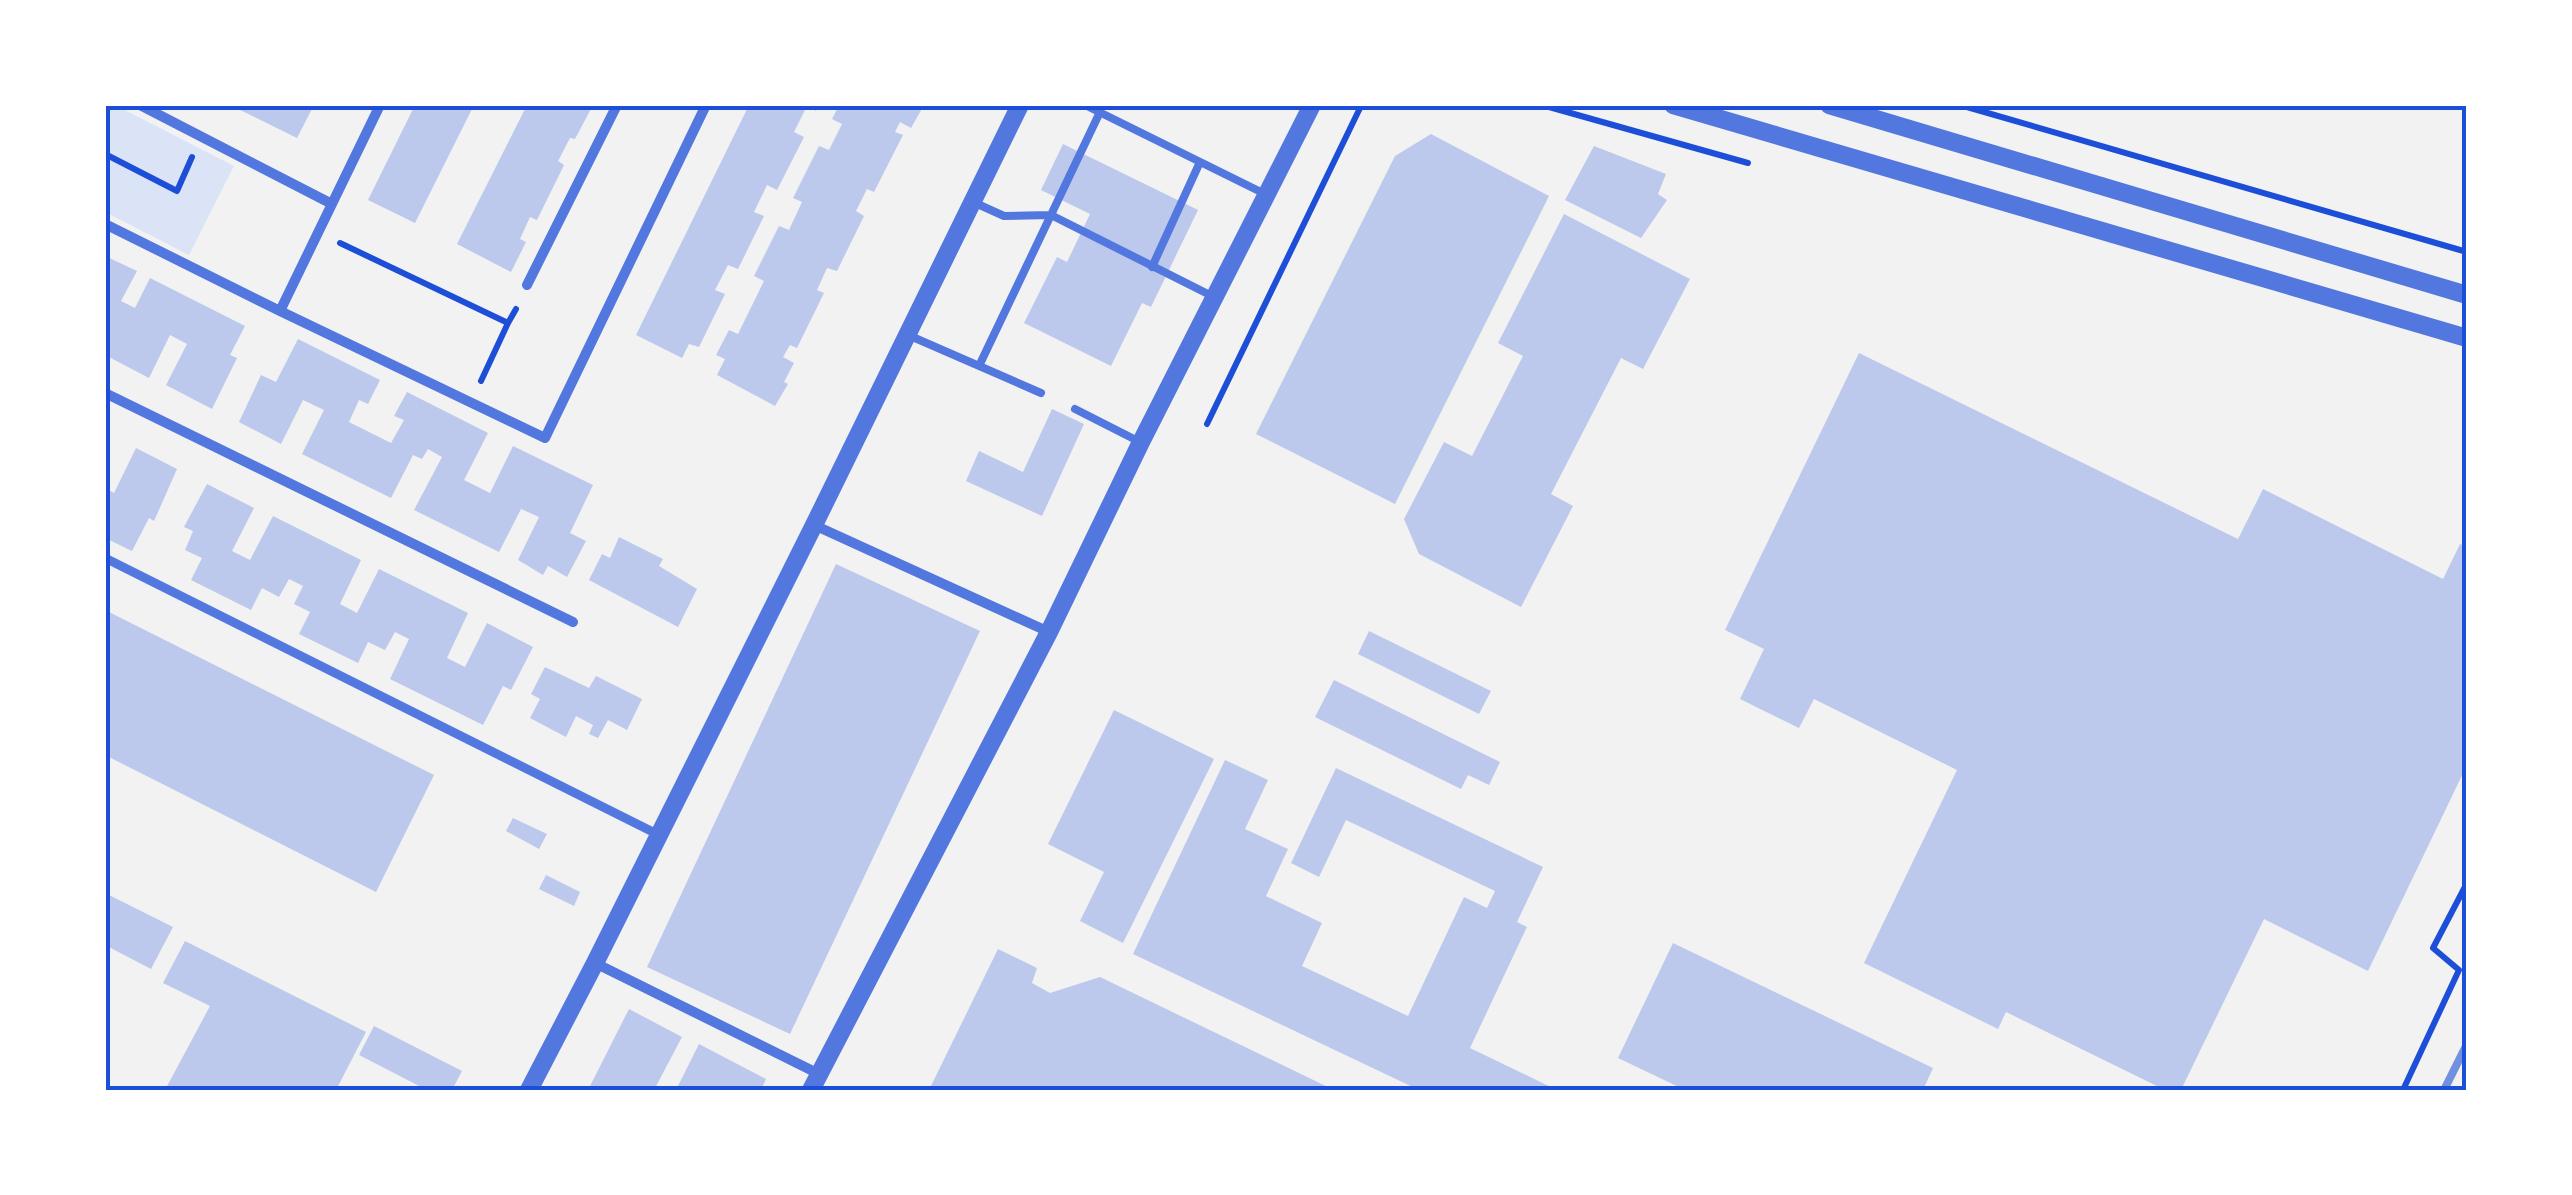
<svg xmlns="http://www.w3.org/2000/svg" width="2572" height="1195" font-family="Cabin,sans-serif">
<rect width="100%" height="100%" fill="#f2f2f2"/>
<path fill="#dbe4f7" d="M105,105H115L234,166L189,255L105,212Z"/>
<path fill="#bdc9ec" d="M230,105H314L297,138Z
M415,105H474L415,223L368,200Z
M527,105H593L575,139L570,138L558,161L564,165L537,220L530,217L520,239L526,242L511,272L457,244Z
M749,105H819L816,111L807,106L794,132L804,137L777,190L767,185L754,212L764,216L738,269L728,265L715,290L725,294L699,347L689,344L682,358L636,335Z
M839,105H924L911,128L900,122L895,132L903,135L874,192L867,189L856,211L864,216L837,271L827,268L817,290L824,293L797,348L790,345L783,357L794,363L784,382L788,384L775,406L717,375L725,359L716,355L729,330L738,334L764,281L754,276L779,226L789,230L802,202L793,198L819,146L829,150L842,124L832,119Z
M1431,134L1549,196L1395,504L1256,434L1395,156Z
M1063,144L1198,210L1151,307L1142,303L1111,366L1024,323L1057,257L1067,262L1090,214L1041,190Z
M1594,146L1666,174L1658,194L1667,200L1641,238L1565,200Z
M1564,214L1690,279L1643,369L1621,358L1551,494L1573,506L1521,607L1419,554L1404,519L1444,442L1472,456L1523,356L1498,343Z
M105,256L137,271L121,301L135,308L150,278L245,326L230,355L237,358L212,409L166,385L187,344L170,335L149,378L105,355Z
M298,339L380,380L368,404L359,400L349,422L391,443L404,420L394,416L407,392L488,433L464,480L490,493L513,446L593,485L570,533L586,541L567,577L548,566L543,575L518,560L539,517L521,509L499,552L414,510L442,457L428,449L422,459L413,455L391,498L302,454L324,410L303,400L281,444L239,422L261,375L276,382Z
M1859,353L2238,539L2263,489L2443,579L2460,544L2467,547V765L2368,971L2264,919L2181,1090H2165L2006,1012L1998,1029L1864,963L1957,770L1814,699L1799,728L1740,699L1764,649L1725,630Z
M1052,409L1084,424L1042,516L966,481L979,451L1023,472Z
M136,448L177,469L154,521L149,518L132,551L105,538V488L114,493Z
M207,484L254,508L232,551L250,560L273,516L361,560L340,604L357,613L379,569L468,613L447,658L465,667L487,623L533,647L511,690L503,686L483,725L390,679L409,639L395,632L385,650L368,642L358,663L299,634L310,612L294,604L303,586L289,579L279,597L262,588L251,610L191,580L202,558L185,550L193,531L184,527Z
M619,537L663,559L659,566L697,589L678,627L589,580L602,554L610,558Z
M836,564L980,631L790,1034L647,967Z
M105,610L434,775L376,892L105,755Z
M1369,631L1491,691L1479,714L1358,654Z
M545,667L589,688L596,676L642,699L627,730L608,720L598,738L589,734L593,725L576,716L566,737L530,718L540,699L531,694Z
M1334,680L1500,762L1489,785L1468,775L1461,789L1315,717Z
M1114,710L1214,759L1123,943L1080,921L1104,872L1048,844Z
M1225,760L1268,780L1245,829L1288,849L1266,896L1322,923L1302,966L1408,1016L1464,897L1487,908L1495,891L1346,820L1319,877L1291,863L1336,768L1543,867L1517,922L1527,927L1470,1048L1557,1090H1419L1133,954Z
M513,818L547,834L539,849L506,831Z
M546,875L580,892L574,906L539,889Z
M109,895L173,927L151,969L105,945V903Z
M185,941L366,1032L336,1090H165L210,1006L163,983Z
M1673,943L1933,1068L1923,1090H1685L1618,1058Z
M998,949L1037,968L1032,983L1050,993L1100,977L1334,1090H929Z
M629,1009L682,1037L654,1090H588Z
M374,1026L462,1071L452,1090H427L359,1055Z
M699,1044L766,1079L761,1090H676Z"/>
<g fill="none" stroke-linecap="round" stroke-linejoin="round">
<path stroke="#1d4ed8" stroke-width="6" d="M1542,105L1748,163
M1960,105L2467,252
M105,154L177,191L192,157
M340,243L508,323L516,309
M481,381L508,323
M1207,424L1360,108L1366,105
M2403,1090L2459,970L2433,948L2467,883"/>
<path stroke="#5277de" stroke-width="8" d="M1085,105L1265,194
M973,202L1004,216L1051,215L1214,297
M1152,267L1200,162
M908,335L1041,393
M979,366L1100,112
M1075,409L1138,441"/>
<path stroke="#5277de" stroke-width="9" d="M105,558L659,835"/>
<path stroke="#5277de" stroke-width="10" d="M140,105L332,204
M105,224L280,311L545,438L706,105
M527,285L617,105
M280,311L380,105
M105,393L573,622
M814,525L1049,632
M595,963L819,1074"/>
<path stroke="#5277de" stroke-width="18" d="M1673,105L2467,338
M1829,105L2467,295
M529,1090L595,963L814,525L1020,105
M811,1090L1049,632L1141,442L1312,105"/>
<path stroke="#7290e2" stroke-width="8" d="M2444,1090L2467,1044"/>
</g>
<rect width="2572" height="1195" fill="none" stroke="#ffffff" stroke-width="215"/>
<rect x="108" y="108" width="2356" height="980" fill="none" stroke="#1d4ed8" stroke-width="4"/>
</svg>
